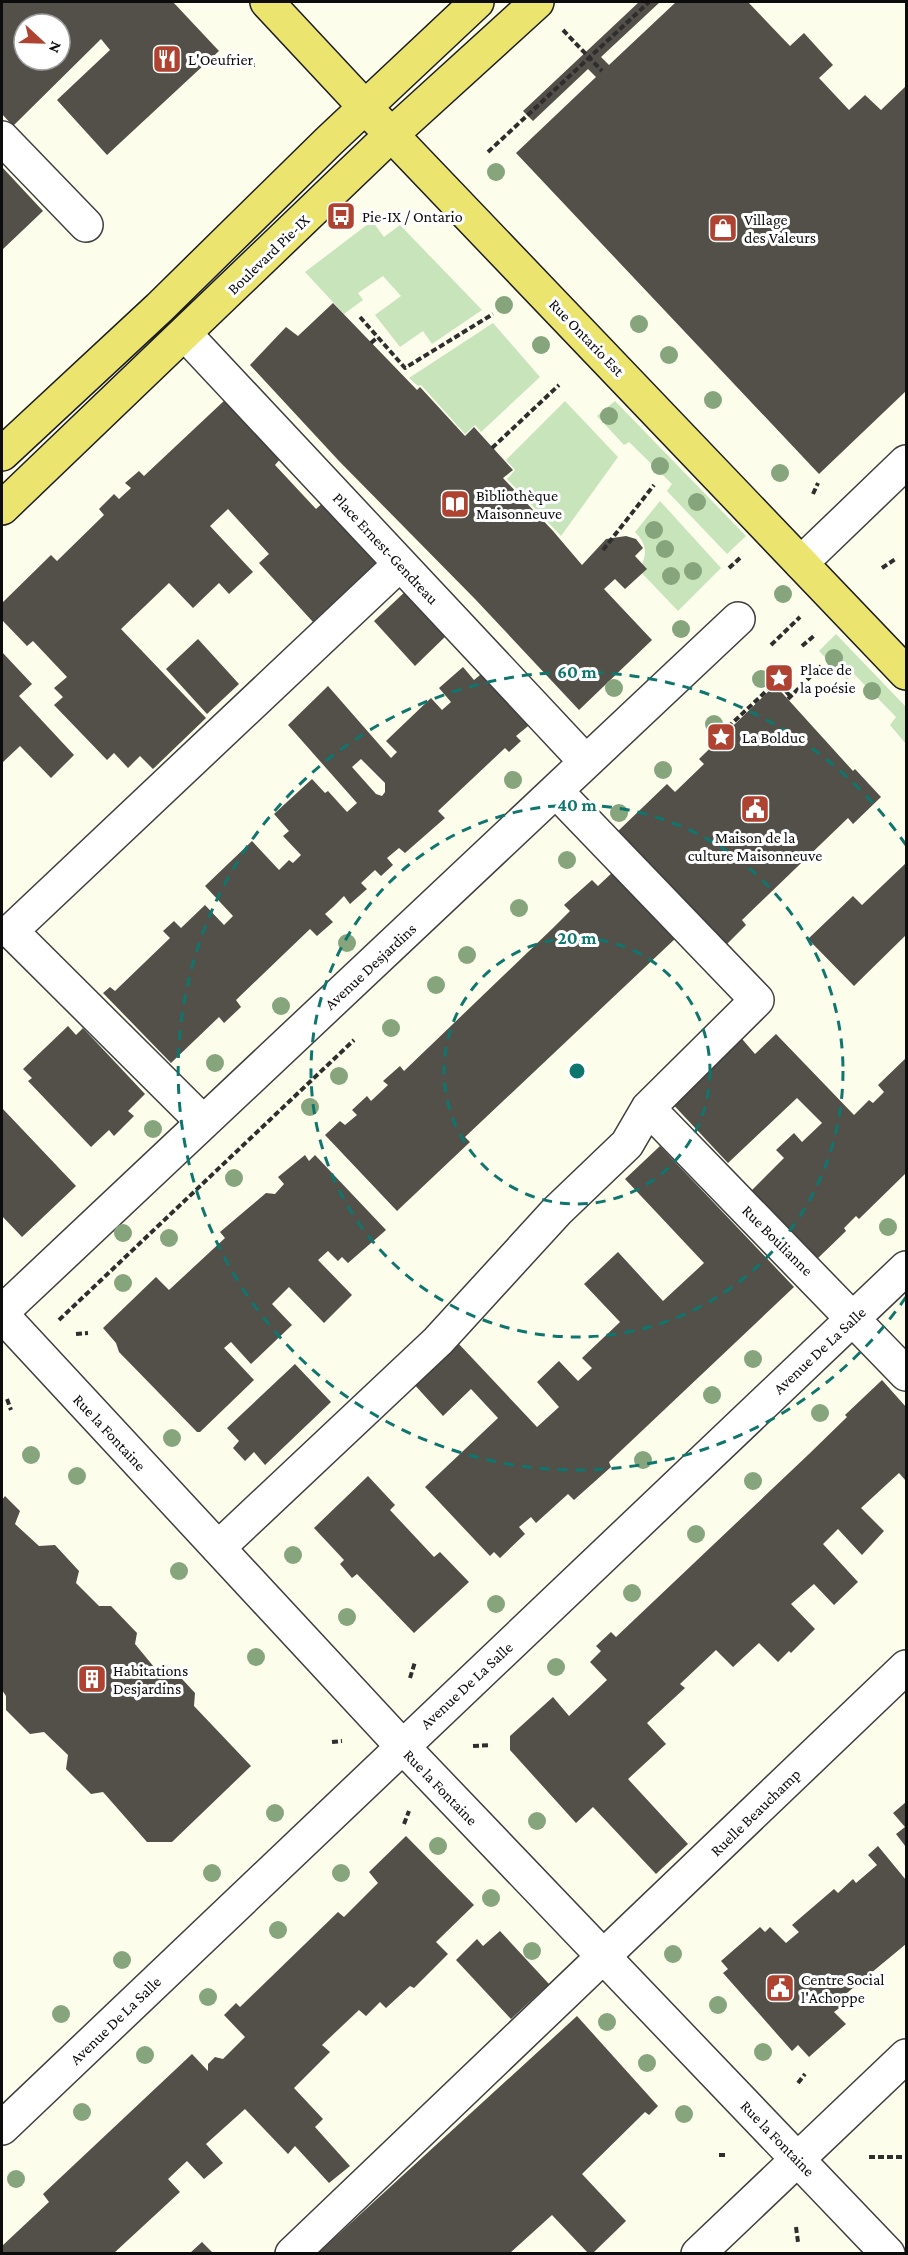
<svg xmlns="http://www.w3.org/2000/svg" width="908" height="2255" font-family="'Crimson Pro',serif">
<rect width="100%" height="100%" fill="#fdfdec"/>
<path fill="#c8e4ba" d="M372,221L384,237L400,225L482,310L432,344L423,331L400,347L375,315L401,296L383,276L358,293L363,300L344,314L305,272Z
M493,323L540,377L481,432L475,425L465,434L421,385L418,386L409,378Z
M565,401L618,457L561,536L507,479L515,470L506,460Z
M615,401L746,536L727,554L667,491L672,484L629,442L624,445L597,416Z
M660,501L721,568L678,611L639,570C648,555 647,544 635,532Z
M836,634L906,707V744L890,725L896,717L854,674L847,680L819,651Z"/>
<path fill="#534f49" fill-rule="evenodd" d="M2,2H173L219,51L107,155L57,100L110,50L101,39L13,126L2,114ZM24,24H60V60H24Z
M639,2H660L601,57L609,65L676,2H748L790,46L804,33L833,65L819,78L849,110L865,95L881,110L906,86V391L819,474L516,153L596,77L588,69L533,121L523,111Z
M2,167L43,211L2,250Z
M333,303L417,390L420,387L465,436L474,427L513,470L503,478L553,531L582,565L606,539L626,536L636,539L643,548L635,556L647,569L625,589L615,579L604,589L652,640L579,710L475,599L339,461L250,365L286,327L298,336Z
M226,399L281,458L275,465L316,509L325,501L380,559L313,622L259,563L269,554L228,509L210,526L253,572L229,594L219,583L193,608L169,583L121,629L206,718L153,769L140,756L128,768L114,753L107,760L54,705L63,697L54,688L67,677L33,641L27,646L2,620V603L51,555L57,561L104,515L99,509L114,494L119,499L131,488L125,483L139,471L144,476Z
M408,589L449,633L415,666L374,621Z
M198,639L239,684L207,714L166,669Z
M2,652L32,684L19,696L74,755L51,778L20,746L2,763Z
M463,667L474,680L486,670L533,722L516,736L521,741L509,752L505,748L438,811L445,818L405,853L399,848L387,858L393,865L381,876L375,870L361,883L367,889L350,904L344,896L333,907L325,914L333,922L317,936L310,929L236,1000L241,1007L224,1023L219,1017L171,1063L103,993L110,987L115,991L170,938L163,931L174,921L181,928L205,905L224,925L233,916L205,886L252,841L279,870L289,860L293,863L301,855L283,836L289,831L274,814L312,779L325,793L328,791L347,812L357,803L288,725L328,686L391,758L397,752L386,741L431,698L442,710L451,702L439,688ZM361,759L385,783V792L382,796L376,794L352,767Z
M775,685L853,771L855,769L881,797L853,824L848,818L742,920L746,925L724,947L616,833L667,784L675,792L704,764L699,759Z
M906,863V935L854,986L808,939L853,896L862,905Z
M615,870L677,937L465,1137L470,1142L397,1211L325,1135L340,1121L345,1125L357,1115L352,1110L367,1096L371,1101L388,1085L383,1081L400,1066L404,1071L553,928L570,911L564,905L592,880L598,886Z
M68,1026L76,1035L83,1028L145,1094L128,1111L134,1116L114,1136L109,1130L91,1147L28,1081L32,1078L23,1069Z
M737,1033L755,1054L776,1034L854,1115L869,1100L873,1103L884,1092L878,1085L906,1058V1173L859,1219L856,1216L844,1228L846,1231L817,1259L751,1191L784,1158L776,1150L794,1133L802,1142L822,1123L797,1098L728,1163L667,1098Z
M2,1108L76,1186L22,1237L2,1216Z
M660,1146L794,1287L609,1462L611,1467L574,1500L568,1494L536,1523L531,1517L519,1527L525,1534L500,1558L494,1552L490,1556L425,1487L498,1418L471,1389L443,1416L412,1382L458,1343L537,1427L559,1407L537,1382L559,1361L578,1381L592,1368L582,1358L620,1322L584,1284L618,1252L663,1301L704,1263L625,1179Z
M305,1155L309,1161L315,1155L386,1230L348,1263L342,1257L338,1261L328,1251L318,1260L352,1295L324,1323L289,1287L272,1304L292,1325L251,1364L231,1342L224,1348L254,1380L200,1432H197L119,1352L116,1343L103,1328L156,1277L169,1290L225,1238L220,1232L266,1193L275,1194L284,1184L278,1177Z
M295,1364L331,1402L265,1465L254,1452L245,1461L233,1448L239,1441L227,1428Z
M882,1380L906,1407V1481L899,1473L861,1508L884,1531L862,1555L838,1529L823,1544L858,1582L834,1605L814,1584L791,1604L815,1629L791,1653L789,1651L778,1662L759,1643L733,1667L716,1650L680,1684L685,1688L647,1723L666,1744L628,1779L688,1844L656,1874L593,1807L576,1823L510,1750V1736L553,1697L569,1716L607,1680L590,1662L601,1651L596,1646L611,1632L616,1637L809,1454L847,1417L845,1415Z
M368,1476L395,1505L390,1510L434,1557L440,1552L469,1582L414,1633L357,1574L352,1578L340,1564L344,1560L314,1528Z
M5,1496L20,1511L15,1524L39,1546L55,1545L79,1571L76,1583L99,1606H111L137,1633L135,1644L154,1667L170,1666L195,1693L194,1706L251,1766L172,1842H147L103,1792L91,1794L66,1769L68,1755L44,1732L30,1734L6,1710V1696L2,1690V1500Z
M906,1802V1847L896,1834L905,1827L893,1813Z
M406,1836L474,1905L436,1942L448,1954L414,1988L410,1986L386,2008L380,2002L366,2016L359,2010L322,2045L330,2052L294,2088L323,2119L315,2127L350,2166L329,2183L295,2146L288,2154L245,2109L206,2144L223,2163L204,2179L187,2161L168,2179L180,2192L114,2253H2V2246L49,2202L43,2194L192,2054L208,2071V2064L215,2057L223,2059L245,2037L224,2015L236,2003L240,2007L338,1912L344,1917L378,1883L369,1872Z
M878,1846L906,1880V1944L836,2002L842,2006L834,2012L846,2024L809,2057L798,2045L792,2051L723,1973L728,1969L721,1961L760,1927L765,1932L770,1927L786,1943L799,1932L792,1925L834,1889L838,1893L853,1879L856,1883L877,1865L868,1855Z
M500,1931L549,1984L511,2019L456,1960L477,1939L483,1946Z
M577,2016L658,2106L649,2115L645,2112L582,2174L626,2221L593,2253H588L552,2215L510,2253H318Z
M202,2242L213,2253H190Z"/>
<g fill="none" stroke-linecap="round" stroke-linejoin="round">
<g stroke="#3f3f3f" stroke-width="36">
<path id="minor" d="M2,138L86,225
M185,334L586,762
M801,563L906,462
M648,1108L906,1374
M203,1122L11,931L400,564
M2,1312L738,619
M2,1315L402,1746L888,2254
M218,1548L438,1341L557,1211L627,1144L648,1108L757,1000L556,791
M2,2128L906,1268
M292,2254L906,1667
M698,2254L906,2056"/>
</g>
<g stroke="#1d1d1d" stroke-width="36">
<path id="major" d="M267,2L365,107L906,673
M2,454L159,308L329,141L477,2
M2,508L392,134L537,2"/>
</g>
<path stroke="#2e2e2e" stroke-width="4" stroke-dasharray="6 3" stroke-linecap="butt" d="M563,30L602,71
M244,65H255
M488,152L649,2
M360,317L405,368L493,314
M371,343L378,337
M492,448L559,385
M813,494L818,483
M603,550L654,485
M729,568L740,558
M882,568L897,558
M771,645L800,617
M802,646L815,635
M788,699L821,666
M722,724L726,729L777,681L791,697
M59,1320L354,1040
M76,1334L88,1333
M7,1399L11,1410
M410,1678L415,1662
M332,1742L342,1741
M473,1746L491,1745
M404,1824L409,1811
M798,2083L805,2074
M719,2155H725
M869,2157H906
M796,2227L798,2242"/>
<use href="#minor" stroke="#fff" stroke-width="33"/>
<use href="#major" stroke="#ebe46f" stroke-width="33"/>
</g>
<g fill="#86a57d">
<circle cx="496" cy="172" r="9"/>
<circle cx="504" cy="305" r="9"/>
<circle cx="639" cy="324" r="9"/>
<circle cx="541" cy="345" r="9"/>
<circle cx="669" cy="355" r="9"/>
<circle cx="713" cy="400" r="9"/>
<circle cx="609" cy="416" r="9"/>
<circle cx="660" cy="466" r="9"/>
<circle cx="780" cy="473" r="9"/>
<circle cx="697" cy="502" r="9"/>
<circle cx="654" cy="530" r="9"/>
<circle cx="665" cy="549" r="9"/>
<circle cx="693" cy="571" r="9"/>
<circle cx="671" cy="576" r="9"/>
<circle cx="783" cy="594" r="9"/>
<circle cx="681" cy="629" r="9"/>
<circle cx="834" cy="658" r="9"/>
<circle cx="761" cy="679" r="9"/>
<circle cx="614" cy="688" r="9"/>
<circle cx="872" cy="691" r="9"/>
<circle cx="714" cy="724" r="9"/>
<circle cx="663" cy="770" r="9"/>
<circle cx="513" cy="780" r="9"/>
<circle cx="619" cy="813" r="9"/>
<circle cx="567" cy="860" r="9"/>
<circle cx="519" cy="908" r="9"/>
<circle cx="347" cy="943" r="9"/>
<circle cx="467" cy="955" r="9"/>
<circle cx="436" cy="985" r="9"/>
<circle cx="281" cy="1006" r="9"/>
<circle cx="391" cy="1028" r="9"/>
<circle cx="215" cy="1063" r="9"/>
<circle cx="339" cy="1076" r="9"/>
<circle cx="310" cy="1107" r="9"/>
<circle cx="153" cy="1129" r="9"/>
<circle cx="234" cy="1178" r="9"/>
<circle cx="888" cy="1227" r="9"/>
<circle cx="123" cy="1233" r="9"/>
<circle cx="169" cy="1238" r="9"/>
<circle cx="123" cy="1283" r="9"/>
<circle cx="753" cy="1359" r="9"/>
<circle cx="712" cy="1395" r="9"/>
<circle cx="820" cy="1413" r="9"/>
<circle cx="172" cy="1438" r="9"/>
<circle cx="31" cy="1455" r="9"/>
<circle cx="643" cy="1460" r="9"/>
<circle cx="77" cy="1476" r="9"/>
<circle cx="753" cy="1481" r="9"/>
<circle cx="696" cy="1534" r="9"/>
<circle cx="293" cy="1555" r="9"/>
<circle cx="179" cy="1571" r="9"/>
<circle cx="632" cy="1593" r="9"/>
<circle cx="496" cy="1604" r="9"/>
<circle cx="347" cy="1617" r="9"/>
<circle cx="256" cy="1657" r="9"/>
<circle cx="556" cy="1667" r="9"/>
<circle cx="275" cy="1813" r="9"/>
<circle cx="537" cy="1821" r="9"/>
<circle cx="438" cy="1846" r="9"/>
<circle cx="212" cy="1873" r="9"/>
<circle cx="341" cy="1873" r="9"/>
<circle cx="491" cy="1898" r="9"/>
<circle cx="278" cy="1930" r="9"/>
<circle cx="532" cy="1951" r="9"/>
<circle cx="673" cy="1954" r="9"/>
<circle cx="122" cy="1960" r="9"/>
<circle cx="208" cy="1997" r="9"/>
<circle cx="718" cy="2005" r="9"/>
<circle cx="61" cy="2014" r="9"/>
<circle cx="607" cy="2022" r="9"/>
<circle cx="763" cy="2052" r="9"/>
<circle cx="145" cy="2055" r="9"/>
<circle cx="647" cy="2063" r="9"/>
<circle cx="82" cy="2112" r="9"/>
<circle cx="684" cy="2114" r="9"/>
<circle cx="16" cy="2179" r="9"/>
</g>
<g fill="none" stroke="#0f766e" stroke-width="3" stroke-dasharray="10 8">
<circle cx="577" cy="1071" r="133"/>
<circle cx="577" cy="1071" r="266"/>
<path d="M906 1297A399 399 0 1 1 906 845"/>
</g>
<defs>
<g id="restaurant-square" transform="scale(1.5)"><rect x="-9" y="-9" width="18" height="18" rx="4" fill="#ae4332" stroke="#fff"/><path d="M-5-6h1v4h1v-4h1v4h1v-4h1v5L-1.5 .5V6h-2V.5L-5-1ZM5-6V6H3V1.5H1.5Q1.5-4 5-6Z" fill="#fff"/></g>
<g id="bus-square" transform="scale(1.5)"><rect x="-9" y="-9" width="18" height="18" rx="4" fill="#ae4332" stroke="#fff"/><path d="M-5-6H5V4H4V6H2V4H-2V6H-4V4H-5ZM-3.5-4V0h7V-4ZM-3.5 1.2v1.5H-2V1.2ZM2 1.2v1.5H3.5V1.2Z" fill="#fff"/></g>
<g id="shop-square" transform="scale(1.5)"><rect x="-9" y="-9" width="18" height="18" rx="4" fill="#ae4332" stroke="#fff"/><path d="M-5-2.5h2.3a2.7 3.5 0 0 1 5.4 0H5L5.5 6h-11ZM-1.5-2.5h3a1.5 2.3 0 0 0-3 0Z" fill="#fff"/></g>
<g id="library-square" transform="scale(1.5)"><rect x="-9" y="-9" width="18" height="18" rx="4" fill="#ae4332" stroke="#fff"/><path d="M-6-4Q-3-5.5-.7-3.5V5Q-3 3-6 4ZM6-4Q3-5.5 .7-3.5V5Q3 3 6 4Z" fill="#fff"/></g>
<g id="sight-square" transform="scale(1.5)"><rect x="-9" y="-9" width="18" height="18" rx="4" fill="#ae4332" stroke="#fff"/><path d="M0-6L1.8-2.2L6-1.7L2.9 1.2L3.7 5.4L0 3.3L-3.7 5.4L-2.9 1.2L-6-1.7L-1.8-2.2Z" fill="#fff"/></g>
<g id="civic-square" transform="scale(1.5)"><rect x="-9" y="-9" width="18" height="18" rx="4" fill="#ae4332" stroke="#fff"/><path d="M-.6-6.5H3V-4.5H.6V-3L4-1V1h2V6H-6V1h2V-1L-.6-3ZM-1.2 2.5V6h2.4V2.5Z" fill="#fff"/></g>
<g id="building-square" transform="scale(1.5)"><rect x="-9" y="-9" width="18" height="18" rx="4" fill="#ae4332" stroke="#fff"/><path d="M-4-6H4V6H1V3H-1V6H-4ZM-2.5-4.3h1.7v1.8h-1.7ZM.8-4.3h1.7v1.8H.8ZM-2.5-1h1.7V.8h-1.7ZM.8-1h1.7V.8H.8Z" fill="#fff"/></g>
</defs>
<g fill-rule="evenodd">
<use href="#restaurant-square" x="167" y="59"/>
<use href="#bus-square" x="341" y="216"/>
<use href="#shop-square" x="723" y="228"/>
<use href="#library-square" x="455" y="504"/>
<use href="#sight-square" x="779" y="678"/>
<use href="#sight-square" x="721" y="737"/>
<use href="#civic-square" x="755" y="809"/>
<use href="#building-square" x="92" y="1679"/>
<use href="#civic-square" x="780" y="1988"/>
</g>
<g text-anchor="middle" stroke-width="6" stroke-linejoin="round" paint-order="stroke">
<g font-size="16" fill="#0c0c0c" stroke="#fff" text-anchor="start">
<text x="188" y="65">L'Oeufrier</text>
<text x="362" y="222">Pie-IX / Ontario</text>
<text x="744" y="225">Village<tspan x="744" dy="18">des Valeurs</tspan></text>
<text x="476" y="501">Bibliothèque<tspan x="476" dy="18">Maisonneuve</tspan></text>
<text x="800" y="675">Place de<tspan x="800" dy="18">la poésie</tspan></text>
<text x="742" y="743">La Bolduc</text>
<text x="755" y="843" text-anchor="middle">Maison de la<tspan x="755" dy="18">culture Maisonneuve</tspan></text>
<text x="113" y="1676">Habitations<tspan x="113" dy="18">Desjardins</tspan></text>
<text x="801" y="1985">Centre Social<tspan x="801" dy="18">l'Achoppe</tspan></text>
</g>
<g font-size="16" fill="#0c0c0c" stroke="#fff">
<text transform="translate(268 254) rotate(-44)" y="6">Boulevard Pie-IX</text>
<text transform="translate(587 337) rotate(46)" y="6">Rue Ontario Est</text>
<text transform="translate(386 548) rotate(47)" y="6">Place Ernest-Gendreau</text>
<text transform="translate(370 966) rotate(-43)" y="6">Avenue Desjardins</text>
<text transform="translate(778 1240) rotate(45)" y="6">Rue Boulianne</text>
<text transform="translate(819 1350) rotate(-43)" y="6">Avenue De La Salle</text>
<text transform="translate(110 1432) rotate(47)" y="6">Rue la Fontaine</text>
<text transform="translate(466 1685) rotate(-43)" y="6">Avenue De La Salle</text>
<text transform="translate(441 1787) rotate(46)" y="6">Rue la Fontaine</text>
<text transform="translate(755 1812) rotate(-44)" y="6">Ruelle Beauchamp</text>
<text transform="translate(115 2020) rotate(-44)" y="6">Avenue De La Salle</text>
<text transform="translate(778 2138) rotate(46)" y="6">Rue la Fontaine</text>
</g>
</g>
<circle cx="577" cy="1071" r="9" fill="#0f766e" stroke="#fff" stroke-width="3"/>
<g font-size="18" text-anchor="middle" font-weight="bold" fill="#0f766e" stroke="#fff" stroke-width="6" stroke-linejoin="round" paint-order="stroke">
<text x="577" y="678">60 m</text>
<text x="577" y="811">40 m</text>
<text x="577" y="944">20 m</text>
</g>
<rect width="908" height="2255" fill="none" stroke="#0c0c0c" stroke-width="6"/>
<g transform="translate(42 42) rotate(112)"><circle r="28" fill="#ffffff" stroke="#9e9e9e" stroke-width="1.5"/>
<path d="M0-4.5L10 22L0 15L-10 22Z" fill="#ae4332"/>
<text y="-9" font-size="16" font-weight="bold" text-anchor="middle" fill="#0c0c0c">N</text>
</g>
</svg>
